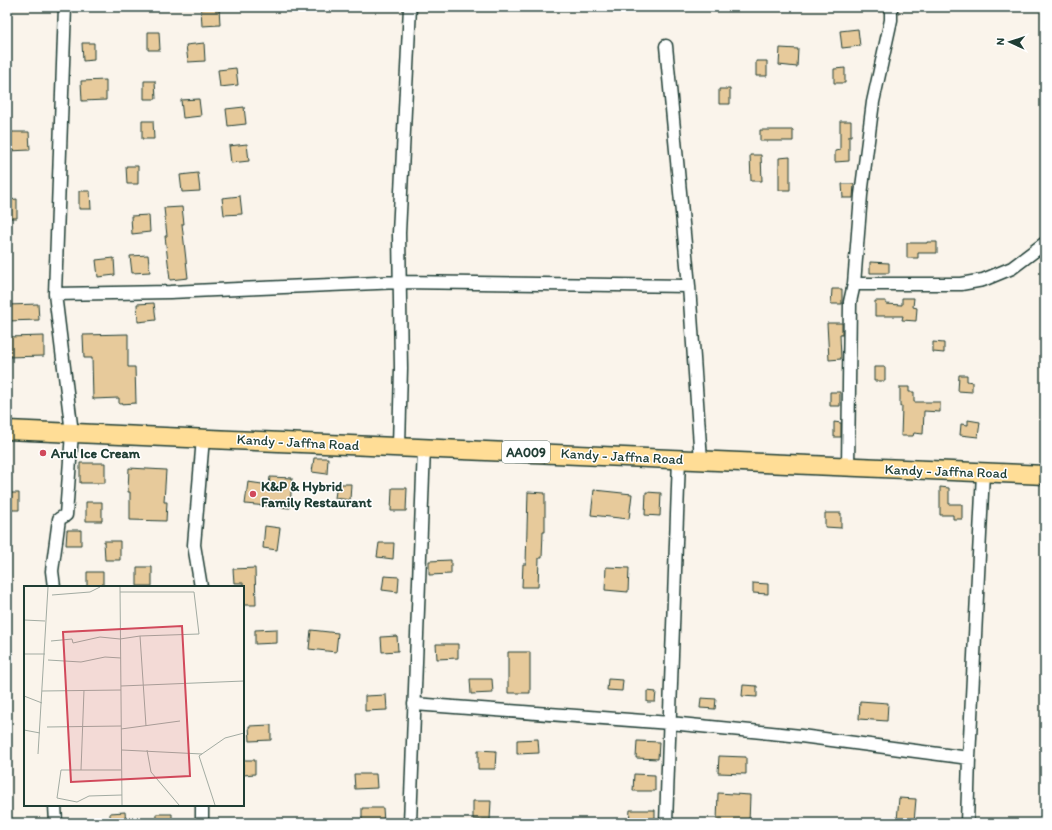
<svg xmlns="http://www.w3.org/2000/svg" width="1052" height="830" font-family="Itim,sans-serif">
<rect width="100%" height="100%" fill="#faf4eb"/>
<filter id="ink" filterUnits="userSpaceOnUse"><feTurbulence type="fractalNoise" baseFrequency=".025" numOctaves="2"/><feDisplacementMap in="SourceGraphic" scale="8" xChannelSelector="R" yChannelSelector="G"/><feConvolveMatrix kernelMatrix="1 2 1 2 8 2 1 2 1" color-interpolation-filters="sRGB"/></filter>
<g filter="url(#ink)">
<path fill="#e7ca9b" stroke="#1f3d34" d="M219,7L220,25L202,26L201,9Z
M858,29L860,46L842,48L840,31Z
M148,32H159L160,50H148Z
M82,43H94V60L83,61Z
M204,43L205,61L188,62L186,45Z
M780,48L798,49L797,67L779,65Z
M756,61H767V76H756Z
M236,68L238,85L220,87L218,70Z
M845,68V83H834V69Z
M106,80V100L82,101L81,81Z
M144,81H155L156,99H144Z
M719,89H730V104H719Z
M199,99L201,116L183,118L181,100Z
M244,107L246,124L228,126L226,109Z
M142,121H153L154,139H142Z
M840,121H851V136H849V161L835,162V151L840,150Z
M760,130H793V141H760Z
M8,132H29L30,150L9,151Z
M247,144L249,161L231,163L229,146Z
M750,155H761L762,181H751Z
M790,157V190H779V158Z
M126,166H138V184H127Z
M198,173L200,191L182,192L180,175Z
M842,184H854L853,198H843Z
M79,191H90L91,209H79Z
M240,196L242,214L224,215L222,198Z
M17,199V218H7V200Z
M182,207L184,224H182L188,278L170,280L165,236H167L164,208Z
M149,215L150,232L132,234L131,216Z
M927,242H937V253H918V258H907V243H927Z
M148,255L150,272L132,273L130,256Z
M114,258L115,275L98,277L96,260Z
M870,262L889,263V273H870Z
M832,289H842V304H831Z
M902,298H914L913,307L917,308L916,321L902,320L903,316H875V301H886V304L902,305Z
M154,303L156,320L138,322L137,304Z
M38,304L39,320L7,321V305Z
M827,323H842V335H840L841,359L829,360Z
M128,334V367H135L136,403L119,404V398L93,399L92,358H84L83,335Z
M44,336V356L7,357V337Z
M933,342L944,343V353L933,352Z
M874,367H885V381H874Z
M959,375H967V381L972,382V392L958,391Z
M900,387H909V392H914V402H940V412L924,411L923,434L914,433L913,436H901L902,406L900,407Z
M830,392H840V406H830Z
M968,420L980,422L978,437L960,435L961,424L968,425Z
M834,422L841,423V437H834Z
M314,458H328L327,474L312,472Z
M80,463H105V483H80Z
M129,468L166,470L164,502H167L166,521L130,520V492H128Z
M270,477L292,478L290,508L245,504L248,482L269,485Z
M337,484H351L350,500L335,498Z
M940,487L949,488V504H962V519H953V515H940Z
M392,488H407L406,511H391Z
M594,490L632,494L629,519L591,515Z
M528,492L545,493V532H543L542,558H539L538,587H522L523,564H526Z
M646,492L661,493L660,516L645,515Z
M7,493H19V510H7Z
M86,502H102V521H86Z
M825,513H841V528L825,527Z
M265,526L280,528L277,550L263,548Z
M67,530H81V545H66Z
M104,541H120V560H105Z
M379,543H394L393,559L377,557Z
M451,560V574L429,575V561Z
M137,567H152V586H137Z
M606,567L629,568L628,592L605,590Z
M255,568L256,605H243V583H234L233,569Z
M87,572H103V587H87Z
M384,576L399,577L398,592L382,590Z
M753,583L768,584V594L753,593Z
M277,629V643L255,644V630Z
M311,630L338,633L336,652L309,649Z
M397,636L398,651L382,652L381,637Z
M436,644H458V658L437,659Z
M508,652H530V693H508Z
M470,679H492L493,693L471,694Z
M608,679L623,680L622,691L607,690Z
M743,685L757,686V697L742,696Z
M647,691L656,692L655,702H647Z
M386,695L387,710L365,711V696Z
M701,698L716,699L715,709L700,708Z
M860,701L888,703L887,721L859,719Z
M271,725V740L250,741L249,726Z
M538,739L539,753L517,754V740Z
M637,741L659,742L658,759L636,758Z
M478,750L496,751L495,769H478Z
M719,756L746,757V774L718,773Z
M243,760H255V774L243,775Z
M354,774H376L377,788L355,789Z
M634,774L655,775V791H633Z
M718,793L750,795L749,823L717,821Z
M899,798L916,799L914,822L897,820Z
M473,801H491L490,820L473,819Z
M362,808H383L384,822L362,823Z
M630,810H655V823H629Z
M125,812L126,823H110V813Z
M156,814H172V823H156Z"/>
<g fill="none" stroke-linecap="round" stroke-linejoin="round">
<g stroke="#1f3d34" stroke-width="15">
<path id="minor" d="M666,46L689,286L701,460
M854,284H961L983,280L1012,268L1045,243
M55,294L170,292L400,282L689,286
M399,446L401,368L399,233L410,7
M848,467L850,302L854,284L861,195L873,102L891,20V7
M54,587L52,571L59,519L66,515L72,433L55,294L65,7
M201,587L194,545L203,438
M414,704L670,723L801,736L969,758
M55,805L56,823
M202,823V805
M410,823L424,448
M666,823L679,459
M967,823L969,758L983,473"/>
</g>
<g stroke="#1f3d34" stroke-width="21">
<path id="highway" d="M7,430C353,444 699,462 1045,475"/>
</g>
<use href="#minor" stroke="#fff" stroke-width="12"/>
<use href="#highway" stroke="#ffdd96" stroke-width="18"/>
</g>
</g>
<g fill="#d1495b" stroke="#fff" stroke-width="1.5">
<circle cx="43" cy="453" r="4"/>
<circle cx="253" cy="494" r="4"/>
</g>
<g text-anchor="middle" stroke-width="3" stroke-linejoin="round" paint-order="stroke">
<rect fill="#fff" stroke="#627771" stroke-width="1" x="502" y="441" width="48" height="22" rx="3"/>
<g font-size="13" font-weight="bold" fill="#1f3d34">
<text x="526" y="457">AA009</text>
</g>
<g font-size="14" fill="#1f3d34" stroke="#fff">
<text transform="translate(298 442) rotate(3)" y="5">Kandy - Jaffna Road</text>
<text transform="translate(622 456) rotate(3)" y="5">Kandy - Jaffna Road</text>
<text transform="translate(946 471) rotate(2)" y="5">Kandy - Jaffna Road</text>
</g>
<g font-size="14" font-weight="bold" fill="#1f3d34" stroke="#fff" text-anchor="start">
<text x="51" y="458">Arul Ice Cream</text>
<text x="261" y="491">K&amp;P &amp; Hybrid<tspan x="261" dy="16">Family Restaurant</tspan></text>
</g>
</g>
<g transform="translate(24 586)">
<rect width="220" height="220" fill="#faf4eb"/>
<path fill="none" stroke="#a2aba2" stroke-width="1" d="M96,1L98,219M28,9L66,6L76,1M0,34L21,35M116,50L122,140M27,55L48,53L49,57L76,51L96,53L116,50L175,48L170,6H96M0,68H21M24,74L57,76L81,71L97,72M97,100L220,95M18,105L97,104M0,110L18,117M23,141L97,140M97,143L156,135M0,144L16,147M98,164L178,168M123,164L127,186L155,219M14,168L24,1M57,184L60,104M97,184H37L33,212L53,216L65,210L98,209M191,219L175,170L201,152L220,147"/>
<path fill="#d1495b" fill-opacity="0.15" stroke="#d1495b" stroke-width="2" d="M158,40L166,190L47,196L39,46Z"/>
<rect width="220" height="220" fill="none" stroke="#1f3d34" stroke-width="2"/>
</g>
<rect width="1052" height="830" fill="none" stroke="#fff" stroke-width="24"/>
<rect x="12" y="12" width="1028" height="806" fill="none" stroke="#1f3d34" stroke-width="1.5" filter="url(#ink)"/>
<g transform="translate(1010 42) rotate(273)" stroke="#ffffff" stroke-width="3" paint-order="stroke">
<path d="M0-3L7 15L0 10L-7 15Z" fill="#1f3d34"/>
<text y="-6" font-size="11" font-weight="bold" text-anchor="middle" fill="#1f3d34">N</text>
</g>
</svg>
